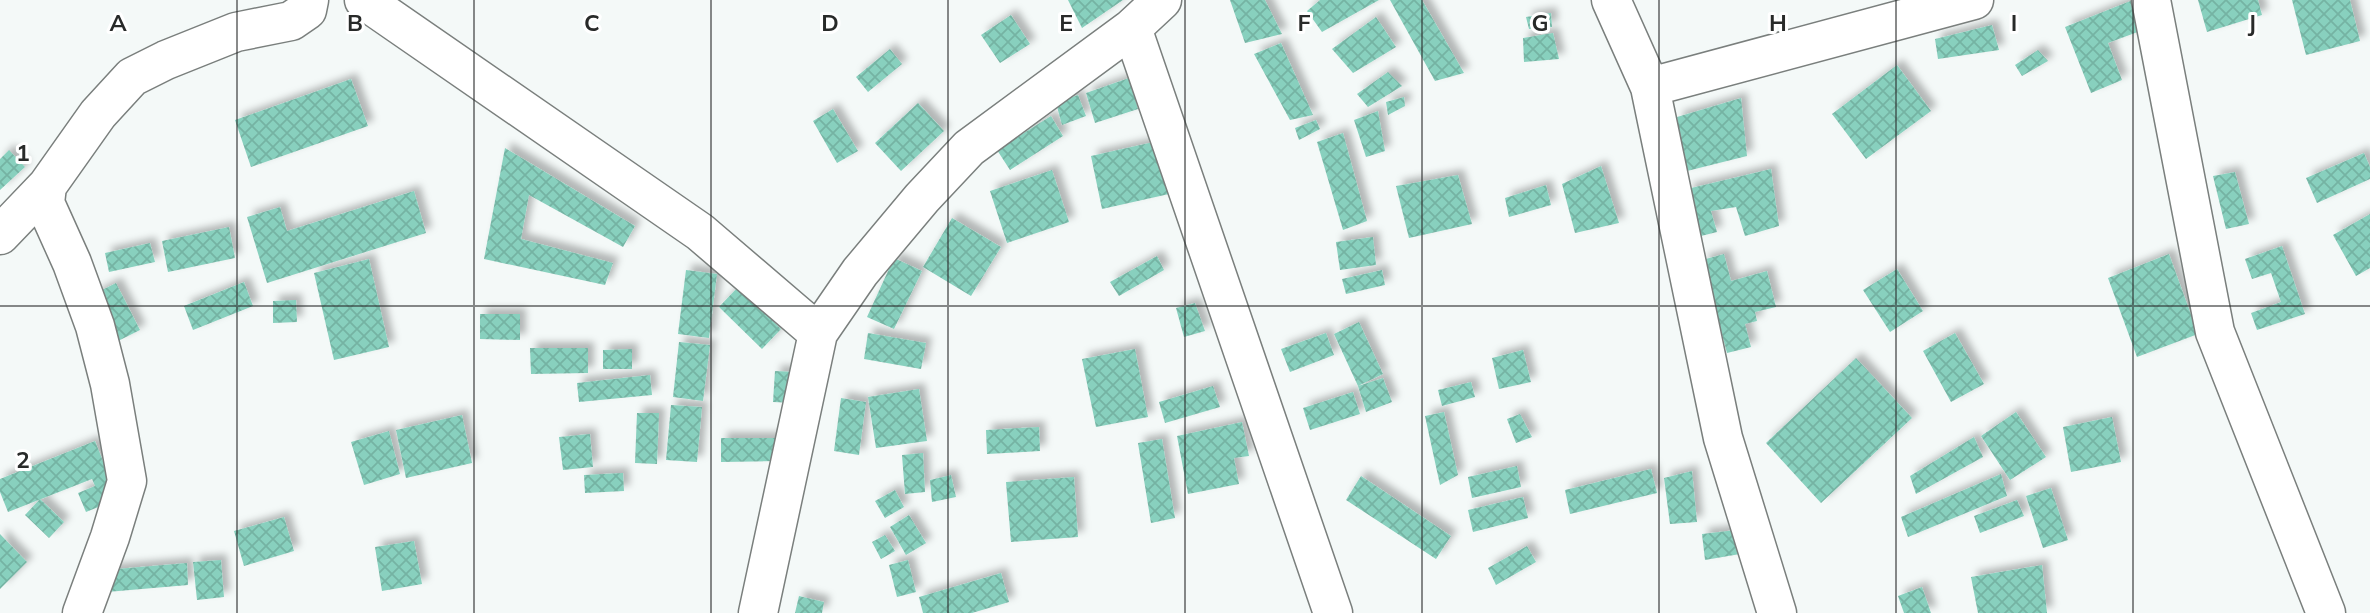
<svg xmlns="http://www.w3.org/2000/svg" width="2370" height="613" font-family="Mulish,sans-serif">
<defs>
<pattern id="building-cross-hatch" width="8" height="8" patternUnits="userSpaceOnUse" patternTransform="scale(1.75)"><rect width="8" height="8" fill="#88d0be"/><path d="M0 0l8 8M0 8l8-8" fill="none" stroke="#75b3a3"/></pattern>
<filter id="shadow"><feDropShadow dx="6" dy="-6" stdDeviation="3.5" flood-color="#0004"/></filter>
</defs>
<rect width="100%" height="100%" fill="#f4f9f8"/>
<path fill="url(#building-cross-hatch)" filter="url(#shadow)" d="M1068,0H1123L1082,28Z
M1230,0H1265L1282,34L1245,43Z
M1320,0H1379L1322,32L1307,11Z
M1390,0H1422L1464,73L1435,81Z
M2133,0L2151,27L2108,43L2122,80L2091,93L2065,27Z
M2198,0H2258L2262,15L2207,32Z
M2292,0H2350L2360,41L2306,55Z
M1551,13L1552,27L1529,29L1526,17Z
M1011,15L1030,44L1000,63L981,35Z
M1376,17L1396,47L1353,73L1332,49Z
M1992,25L1999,50L1938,59L1935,39Z
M1553,33L1559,59L1524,62L1523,38Z
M1281,43L1313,115L1290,120L1254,54Z
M890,49L902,64L868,92L856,77Z
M2038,50L2048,61L2022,76L2015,65Z
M1897,65L1931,111L1866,159L1832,114Z
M1388,72L1402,86L1368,107L1357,94Z
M1129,78L1138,109L1095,123L1086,93Z
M351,79L368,126L251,167L235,120Z
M1078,95L1086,116L1062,125L1056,103Z
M1404,97L1405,106L1388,115L1386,102Z
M1741,98L1747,156L1683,172L1677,117Z
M918,103L944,131L901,171L875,143Z
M833,109L858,151L837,163L813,121Z
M1378,111L1385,151L1366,157L1354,120Z
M1051,116L1063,136L1010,170L997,150Z
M1316,120L1320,129L1299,140L1295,128Z
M1343,133L1367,221L1343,230L1317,142Z
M1158,141L1169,194L1102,209L1091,156Z
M505,148L635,226L623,247L529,195L521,239L613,263L605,285L484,259Z
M9,150L25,167L0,190V159Z
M2364,153L2370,167V179L2317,203L2306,178Z
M1601,166L1619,223L1575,233L1562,184Z
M1771,169L1779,226L1745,236L1736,207L1711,211L1717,232L1697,237L1687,189Z
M1052,170L1069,222L1007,243L990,191Z
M2235,172L2249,224L2226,229L2213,176Z
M1458,175L1472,224L1409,238L1396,186Z
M1546,185L1551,205L1509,217L1505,198Z
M414,191L426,233L267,283L247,217L280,207L287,231Z
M2370,214V268L2356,276L2333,235Z
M952,218L1001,247L971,296L923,267Z
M229,227L235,258L168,272L162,241Z
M1373,237L1376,265L1340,270L1336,242Z
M150,243L155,262L109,272L105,253Z
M2282,246L2305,314L2257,330L2251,313L2281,302L2271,273L2252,279L2245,259Z
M1724,254L1731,281L1767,271L1776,307L1755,312L1757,321L1745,324L1751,347L1727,353L1702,260Z
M2169,254L2198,334L2137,357L2108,278Z
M1157,256L1164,270L1119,296L1110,282Z
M894,258L922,271L894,329L867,317Z
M369,259L389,347L334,360L314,273Z
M1897,269L1923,311L1890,332L1863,290Z
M686,270L717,274L709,338L678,334Z
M1382,270L1385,285L1346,294L1342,279Z
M244,282L253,306L193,330L184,306Z
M116,283L140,330L118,341L94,294Z
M738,287L781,329L762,349L719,307Z
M296,300L297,322L273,323V301Z
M1195,303L1205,331L1184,337L1176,308Z
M480,314H520V340L480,339Z
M1359,322L1383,374L1358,386L1334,334Z
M868,333L926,343L921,369L864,359Z
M1326,333L1334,355L1290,372L1281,349Z
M1955,333L1984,384L1951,402L1923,351Z
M679,342L710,345L703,401L673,397Z
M530,348H588V373L531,374Z
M632,349V369H603V350Z
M1135,349L1148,417L1096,427L1082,359Z
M1523,350L1531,382L1499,389L1492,358Z
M1856,358L1912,418L1821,503L1766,443Z
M775,371L795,372L794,403L773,402Z
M650,375L652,395L579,402L577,383Z
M1383,378L1392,402L1366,412L1358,386Z
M1471,382L1475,397L1442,406L1438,390Z
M1213,386L1220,407L1165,423L1159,402Z
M919,389L927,441L876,448L868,397Z
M1353,392L1360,414L1310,430L1303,408Z
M841,398L866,402L859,455L834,451Z
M671,405L702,407L697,462L666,460Z
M1444,412L1458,475L1440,485L1425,416Z
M2016,412L2046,457L2010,480L1981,436Z
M637,413H659L657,464L635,463Z
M1520,414L1532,437L1516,443L1507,419Z
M462,415L472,463L406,478L396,430Z
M2112,417L2121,462L2071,472L2063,427Z
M1242,422L1249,456L1234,458L1239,484L1188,494L1177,436Z
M1039,427L1040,451L987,454L986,430Z
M389,431L400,474L364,485L351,442Z
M590,434L593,467L563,470L559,437Z
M1974,437L1983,457L1916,494L1910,476Z
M721,438H781V461L721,462Z
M1162,439L1175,518L1151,523L1138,443Z
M95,441L118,499L86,512L78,493L95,486L92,479L8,512L0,492V479Z
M923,453L925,492L905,494L902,455Z
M1517,466L1521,487L1472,498L1468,477Z
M1651,469L1657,493L1570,514L1565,490Z
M1692,471L1697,522L1670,524L1664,478Z
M623,473L624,491L585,493L584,475Z
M2001,474L2007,496L1908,537L1901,517Z
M951,475L956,497L932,502L930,480Z
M1361,476L1451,536L1436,559L1346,500Z
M1074,477L1078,537L1011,542L1006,482Z
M2051,488L2068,540L2043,548L2026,496Z
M895,490L904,507L885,518L875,501Z
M1523,497L1528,518L1473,532L1468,510Z
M40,499L64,522L49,538L25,515Z
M2017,500L2024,516L1980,533L1974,516Z
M909,515L926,543L906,555L890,527Z
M284,517L294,551L244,566L234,531Z
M1736,530L1740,554L1705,560L1702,534Z
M0,534L27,562L0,589Z
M885,535L895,551L881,559L872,542Z
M414,541L422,584L382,591L375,547Z
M1527,546L1536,562L1496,585L1488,568Z
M221,560L224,597L197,600L193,562Z
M908,560L916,592L897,597L889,565Z
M187,563L188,585L107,592L105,570Z
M2042,565L2047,613H1978L1971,577Z
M1001,573L1009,602L972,613H923L919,597Z
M1922,587L1931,613H1904L1898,596Z
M799,596L824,602L822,613H795Z"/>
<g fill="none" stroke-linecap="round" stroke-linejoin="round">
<g stroke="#7a7f7d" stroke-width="41">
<path id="minor" d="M364,0L700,232L818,333
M1611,0L1650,87L1723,438L1777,613
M2151,0L2215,332L2326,613
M1132,28L1333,613
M1650,87L1974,0
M0,235L47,186
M82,613L110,537L127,481L110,384L95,326L72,263L45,203L47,186L98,114L132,77L166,60L236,32L291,21L307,10L309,0
M758,613L818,333L860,272L922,198L969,148L1132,28L1162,0"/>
</g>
<use href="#minor" stroke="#fff" stroke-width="38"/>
</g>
<path fill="none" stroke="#282a29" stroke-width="2" stroke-opacity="0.55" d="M237,0V613M474,0V613M711,0V613M948,0V613M1185,0V613M1422,0V613M1659,0V613M1896,0V613M2133,0V613M0,306H2370"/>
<g font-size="23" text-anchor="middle" font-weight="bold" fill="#282a29" stroke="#fff" stroke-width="6" stroke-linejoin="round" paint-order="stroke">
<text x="118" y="31">A</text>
<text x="355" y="31">B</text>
<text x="592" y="31">C</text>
<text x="830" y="31">D</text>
<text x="1066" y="31">E</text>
<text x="1304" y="31">F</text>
<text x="1540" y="31">G</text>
<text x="1778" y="31">H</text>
<text x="2014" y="31">I</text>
<text x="2252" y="31">J</text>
<text x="23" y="161">1</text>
<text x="23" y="468">2</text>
</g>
</svg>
